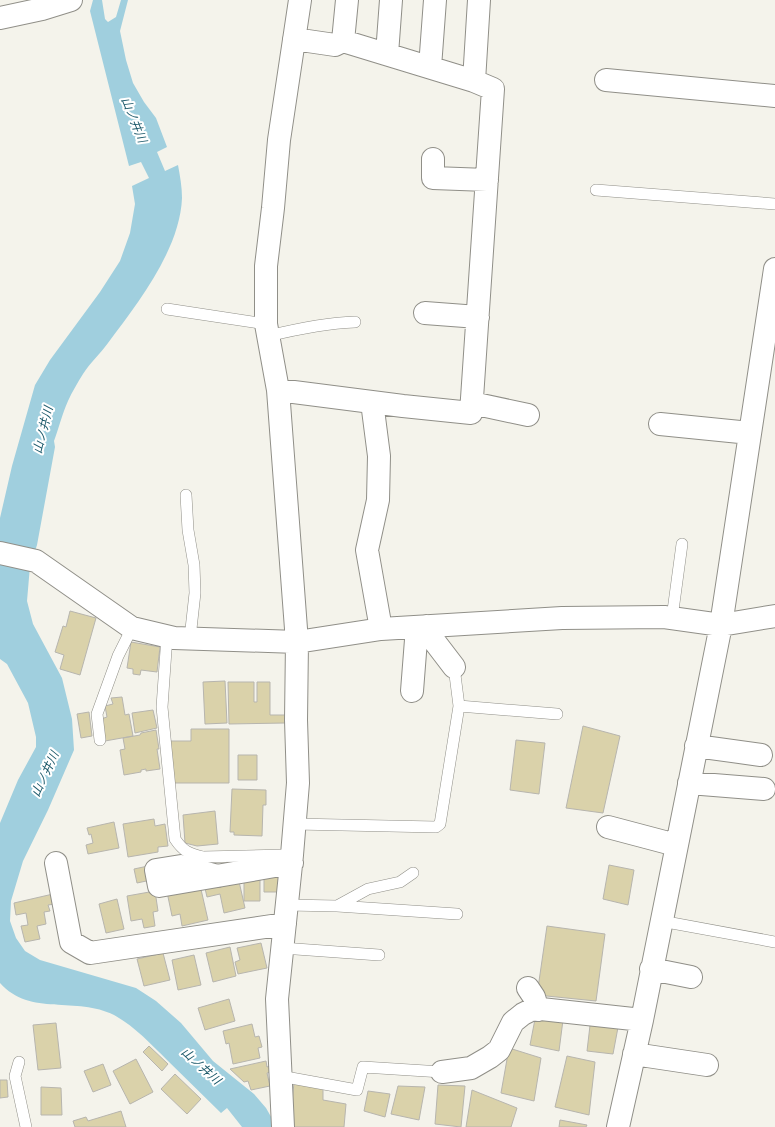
<svg xmlns="http://www.w3.org/2000/svg" width="775" height="1127" font-family="Montserrat,'Noto Sans JP',sans-serif">
<rect width="100%" height="100%" fill="#f4f3eb"/>
<path fill="#a0cfde" d="M93,0H102L105,19L108,22L116,17L121,0H128L120,31L126,60L133,83L144,102L156,118L167,147L157,152L165,171L178,165C180,176 182,187 182,198C180,250 137,304 108,343C100,354 90,363 83,374C78,382 72,392 68,401C62,414 59,428 54,441L55,447L37,545L30,566L27,601L33,624L62,678L72,719L74,750L48,810L23,861L11,901L10,921L16,938L25,951L40,960L136,988L156,1001L181,1023L213,1061L254,1094L266,1108L274,1122V1127H242L227,1108L221,1113C203,1095 185,1078 167,1060C151,1044 134,1026 114,1015C77,996 30,1017 0,983V823L18,780L36,747V737L28,703L7,664L0,659V518L12,466L35,385L50,360L100,292L120,261L130,233L135,204L132,186L149,178L141,162L129,166L90,11Z"/>
<path fill="#dad2aa" stroke="#b7b5ae" d="M70,611L96,618L80,675L60,669L64,655L55,652L63,626L66,627Z
M131,642L160,647L157,672L141,670L140,675L133,674V669L127,668Z
M225,681L227,723L205,724L203,682Z
M228,682H254V702H257V682H270V715H285V723L229,724Z
M122,697L125,715L129,714L133,736L105,741L101,719L107,717L105,706L113,704L111,698Z
M153,710L157,728L135,733L132,713Z
M89,712L92,736L81,738L77,714Z
M583,726L620,736L603,813L566,808Z
M191,729H229V783H171L170,741H191Z
M156,730L159,749H157L160,769L146,771V769L141,770V772L124,775L120,750L125,749L123,738L140,735L141,733Z
M516,740L545,743L539,794L510,790Z
M238,755H257V780H238Z
M232,789L266,790V805H263L262,836L234,835V832H230Z
M215,811L218,844L197,846L185,843L183,815Z
M154,819L155,826L165,824L168,846L158,847V852L128,857L123,824Z
M114,822L119,848L88,854L86,845L93,843L91,834L89,835L87,828Z
M609,865L634,870L628,905L603,899Z
M148,866L151,880L137,883L134,869Z
M264,873H280V892H264Z
M244,874H260V901H244Z
M238,877L245,908L224,913L220,894L207,897L204,884Z
M200,885L208,920L182,926L180,914L172,916L167,892Z
M155,891L158,911L153,912L155,926L144,928L142,919L131,921L127,896Z
M53,894L55,904L48,905L50,911L44,912L46,924L37,926L40,939L25,942L21,926L28,925L26,913L16,915L14,903Z
M117,899L124,929L106,933L99,904Z
M547,926L605,934L596,1001L537,995Z
M261,943L267,968L238,974L235,962L240,960L237,948Z
M230,947L236,976L213,982L206,953Z
M163,953L170,980L144,986L137,959Z
M194,955L201,985L178,990L172,960Z
M229,999L235,1021L205,1030L198,1008Z
M536,1014L563,1020L559,1051L530,1045Z
M591,1017L619,1022L613,1054L587,1051Z
M56,1023L61,1068L38,1070L33,1025Z
M252,1024L255,1037L259,1036L262,1047L258,1048L260,1058L233,1064L229,1043L226,1044L223,1031Z
M149,1046L168,1064L162,1071L143,1052Z
M509,1048L541,1058L534,1101L501,1093Z
M567,1056L595,1062L589,1115L555,1107Z
M136,1059L153,1092L130,1104L113,1071Z
M266,1061L267,1067L270,1066L271,1072L267,1073L270,1086L251,1090L248,1081L244,1082L230,1069Z
M103,1064L111,1085L93,1092L84,1071Z
M175,1074L201,1099L187,1114L161,1089Z
M0,1080H7L8,1097L0,1098Z
M294,1083L323,1089V1100L346,1104L344,1127H289Z
M438,1085L465,1086L461,1127L435,1124Z
M398,1086L425,1087L419,1120L391,1114Z
M41,1087L61,1088L62,1115H41Z
M472,1090L517,1108L511,1127H466Z
M368,1091L390,1094L385,1117L364,1111Z
M121,1111L126,1127H75L73,1121L86,1117L88,1121Z
M560,1120L587,1125L586,1127H559Z"/>
<g fill="none" stroke-linecap="round" stroke-linejoin="round">
<g stroke="#908f88" stroke-width="12">
<path id="lane" d="M596,190L775,204
M167,309L266,324
M268,336C297,329 325,323 355,322
M186,495L188,530L194,565L195,593L190,638
M672,618L682,544
M167,636L162,707L175,839C183,851 189,854 203,857L286,855
M459,706L557,714
M100,740L97,714L118,656L132,628
M295,824L436,827L440,824L459,706L454,667
M287,905L337,906L368,889L400,882L413,873
M337,906L457,914
M661,921L775,942
M282,948L379,955
M19,1062L15,1076L26,1127
M280,1076L357,1090L363,1067L442,1072"/>
</g>
<g stroke="#908f88" stroke-width="24">
<path id="street" d="M347,0L343,41L474,81
M0,18L42,9L71,0
M294,39L335,45L343,41
M387,54L391,0
M430,67L435,0
M606,80L775,96
M433,159V178L487,180
M425,313L478,317
M278,390L403,406L471,413L493,89L474,81L479,0
M372,402L379,456L378,500L367,550L381,629
M472,403L528,415
M660,424L750,433
M0,553L36,561L132,628L174,638L297,642L381,629L562,618L664,617L721,625L775,616
M426,626L428,633L454,667
M412,691L417,627
M696,746L761,755
M689,783L764,789
M608,827L676,845
M56,863L71,942L90,953L285,924
M218,876L181,866L156,870L159,886L292,863
M651,969L691,977
M528,988L534,997L538,1010
M634,1054L707,1065
M442,1072L471,1068L490,1057L499,1050L513,1022L523,1014L531,1010L541,1009L642,1020
M283,1127L277,999L292,855L298,783L296,720L297,642L278,390L266,324V266L273,208L279,140L300,0
M618,1127L642,1020L721,625L775,269"/>
</g>
<use href="#lane" stroke="#fff" stroke-width="11"/>
<use href="#street" stroke="#fff" stroke-width="22"/>
</g>
<g text-anchor="middle" stroke-width="4" stroke-linejoin="round" paint-order="stroke">
<g font-size="12" font-style="italic" fill="#1c596a" stroke="#fff">
<text transform="translate(134 120) rotate(68)" y="4">山ノ井川</text>
<text transform="translate(43 430) rotate(-76)" y="4">山ノ井川</text>
<text transform="translate(45 774) rotate(-65)" y="4">山ノ井川</text>
<text transform="translate(201 1066) rotate(42)" y="4">山ノ井川</text>
</g>
</g>
</svg>
